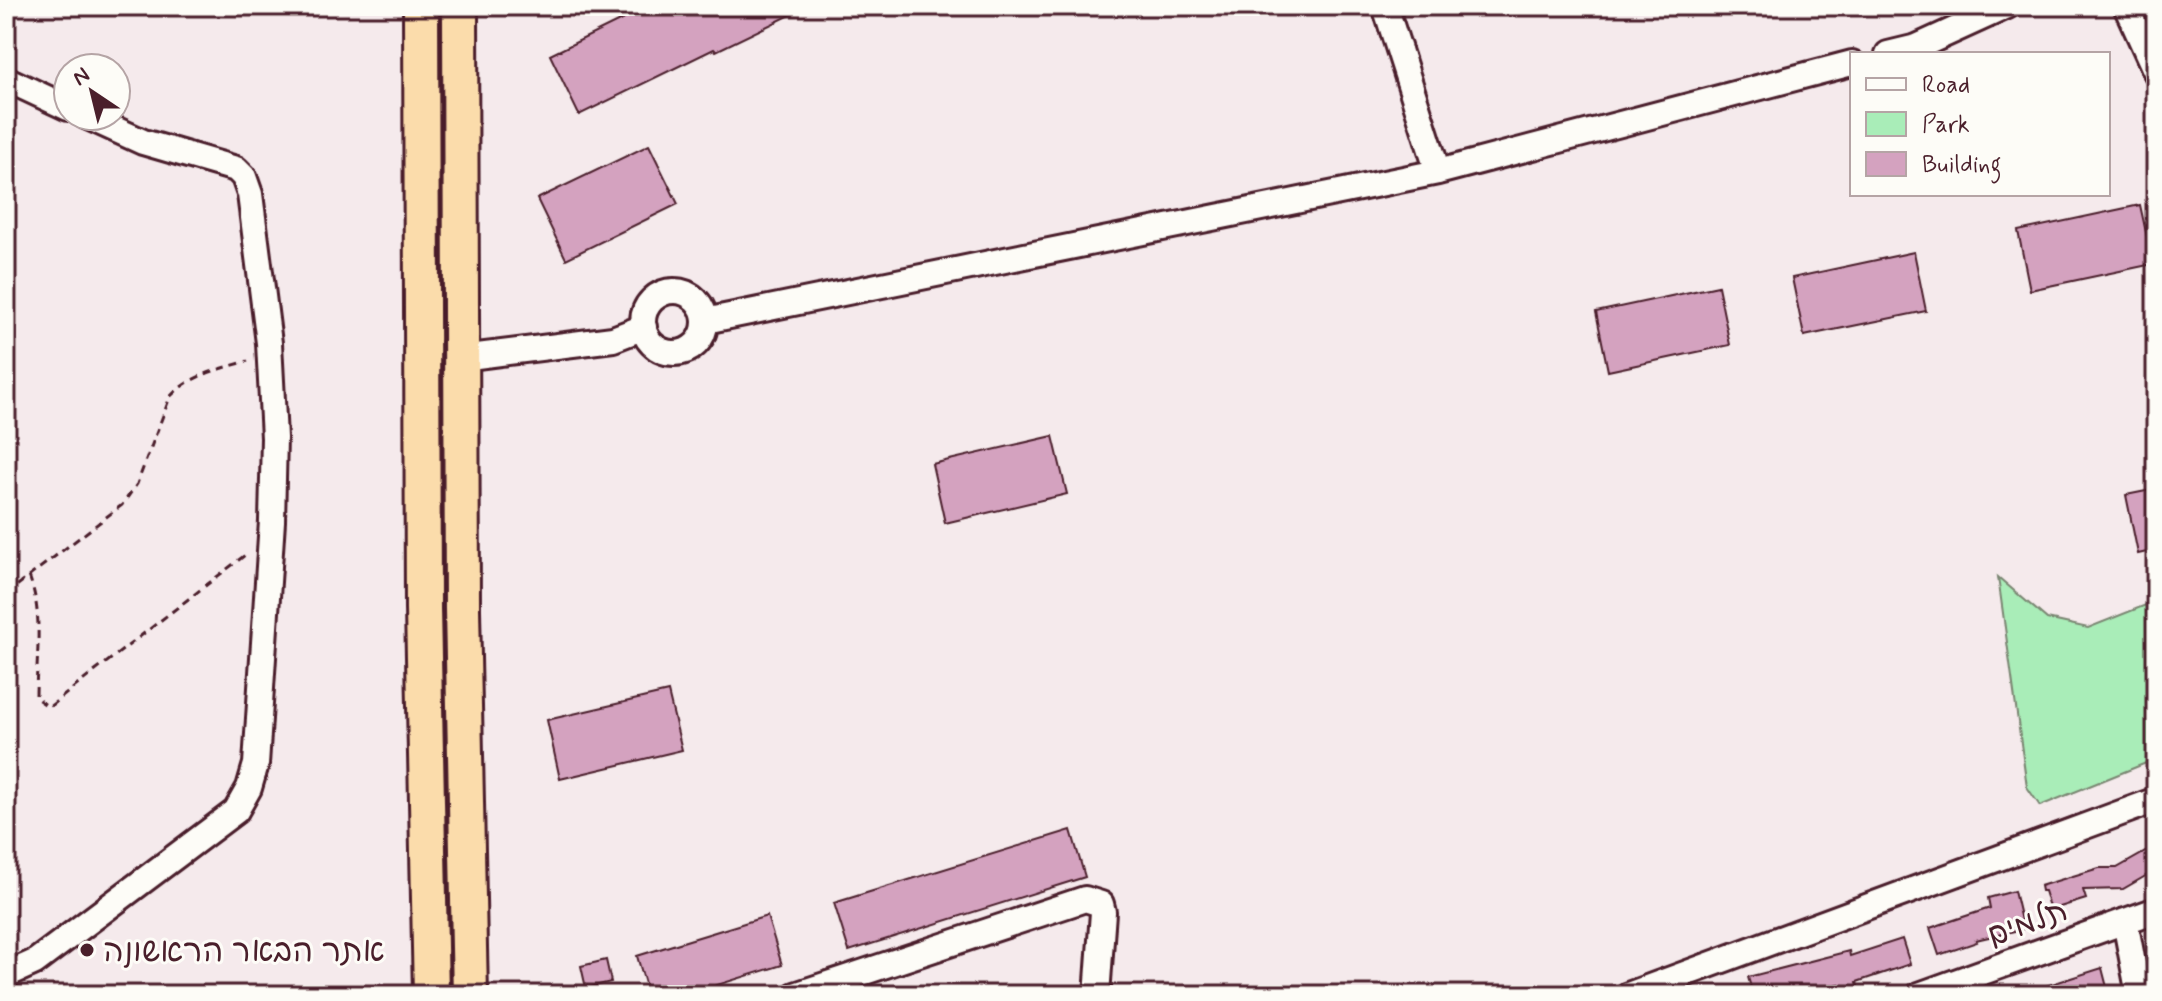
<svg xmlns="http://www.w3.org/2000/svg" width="2162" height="1001" font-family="Mynerve,'Playpen Sans Hebrew',sans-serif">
<rect width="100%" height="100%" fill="#f5eaec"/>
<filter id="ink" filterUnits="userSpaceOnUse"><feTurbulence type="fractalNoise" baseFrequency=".0125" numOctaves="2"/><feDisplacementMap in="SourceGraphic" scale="16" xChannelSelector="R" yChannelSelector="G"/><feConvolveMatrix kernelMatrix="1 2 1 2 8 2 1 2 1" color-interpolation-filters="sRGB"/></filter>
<g filter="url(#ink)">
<path fill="#a9edb8" stroke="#7a8672" stroke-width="2" d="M1998,577L2047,619L2088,628L2156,601V759L2040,806L2027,787Z"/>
<path fill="#d4a2bf" stroke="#4a1f2b" stroke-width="2" d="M650,6H809L716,51L714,49L579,115L550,55Z
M649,145L678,204L566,259L537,199Z
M2140,205L2153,264L2030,290L2018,231Z
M1914,252L1926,311L1804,336L1792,278Z
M1718,286L1730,345L1608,371L1596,312Z
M1053,436L1067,494L945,523L932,464Z
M2156,489V550L2138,554L2126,495Z
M668,692L682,750L560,779L547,720Z
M1071,830L1085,877L849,951L834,903Z
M2156,846V870L2123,889L2083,890L2086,899L2050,910L2044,891H2041L2040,886L2099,868H2117Z
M2014,891L2023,929L1976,940L1977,942L1939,955L1930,928L1990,908L1988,898Z
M767,916L782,965L685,995H663L662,990L648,994L637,956Z
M1902,939L1910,964L1857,982L1859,990L1842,995L1839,984L1798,995H1753L1748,977L1849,951L1850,956Z
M606,960L611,982L586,988L581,966Z
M2102,968L2109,995H2030V991Z"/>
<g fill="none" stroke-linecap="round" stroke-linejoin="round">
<g stroke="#4a1f2b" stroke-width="30">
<path id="minor" d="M1385,6L1438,172
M2126,6L2156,72
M1888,54L1917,47L2007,6
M6,79L68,108
M643 322a31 31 0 1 1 62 0a31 31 0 1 1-62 0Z
M705,321L1438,172L1852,63
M461,358L613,339L644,327
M2125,921L2139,995
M6,975L35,962L236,811L249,788L256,764L272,521L274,438L269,343L250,194L244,177L236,169L143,142L86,116
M795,995L1085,899L1101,904L1103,912L1097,995
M1628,995L2156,800
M1919,995L2156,910"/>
</g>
<g stroke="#4a1f2b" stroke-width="40">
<path id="highway" d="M421,6L423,609L431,995
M460,6L462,609L470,995"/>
</g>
<path stroke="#4a1f2b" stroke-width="3" stroke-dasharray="8 6" stroke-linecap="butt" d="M29,576C44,615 36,658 36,698L49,707L249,552
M6,594L122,505L137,484L170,397C190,375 220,369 248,361"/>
<use href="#minor" stroke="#fdfcf7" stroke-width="24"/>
<use href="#highway" stroke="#fbdcab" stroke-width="34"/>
</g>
</g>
<circle fill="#4a1f2b" stroke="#fdfcf7" stroke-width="3" cx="87" cy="950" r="8"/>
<g text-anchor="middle" stroke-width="6" stroke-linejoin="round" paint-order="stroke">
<g font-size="32" fill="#4a1f2b" stroke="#fdfcf7">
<text transform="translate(2027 922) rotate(-20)" y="11">תלמים</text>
</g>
<g font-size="32" fill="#4a1f2b" stroke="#fdfcf7" text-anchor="start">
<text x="103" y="961">אתר הבאר הראשונה</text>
</g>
</g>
<rect width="2162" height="1001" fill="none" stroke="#fdfcf7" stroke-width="32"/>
<rect x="16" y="16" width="2130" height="969" fill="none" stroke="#4a1f2b" stroke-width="3" filter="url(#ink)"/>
<rect x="1850" y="52" width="260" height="144" fill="#fdfcf7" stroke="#b5a4a5" stroke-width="2"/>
<rect x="1866" y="78" width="40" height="12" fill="#fdfcf7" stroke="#b5a4a5" stroke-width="2"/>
<text x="1922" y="92" font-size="24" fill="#4a1f2b">Road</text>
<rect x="1866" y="112" width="40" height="24" fill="#a9edb8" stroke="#b5a4a5" stroke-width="2"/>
<text x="1922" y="132" font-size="24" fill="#4a1f2b">Park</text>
<rect x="1866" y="152" width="40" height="24" fill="#d4a2bf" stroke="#b5a4a5" stroke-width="2"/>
<text x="1922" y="172" font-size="24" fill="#4a1f2b">Building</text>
<g transform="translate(92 92) rotate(325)"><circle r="38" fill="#fdfcf7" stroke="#b5a4a5" stroke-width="2"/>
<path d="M0-6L14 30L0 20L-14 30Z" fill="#4a1f2b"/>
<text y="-12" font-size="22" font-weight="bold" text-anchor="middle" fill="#4a1f2b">N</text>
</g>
</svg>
